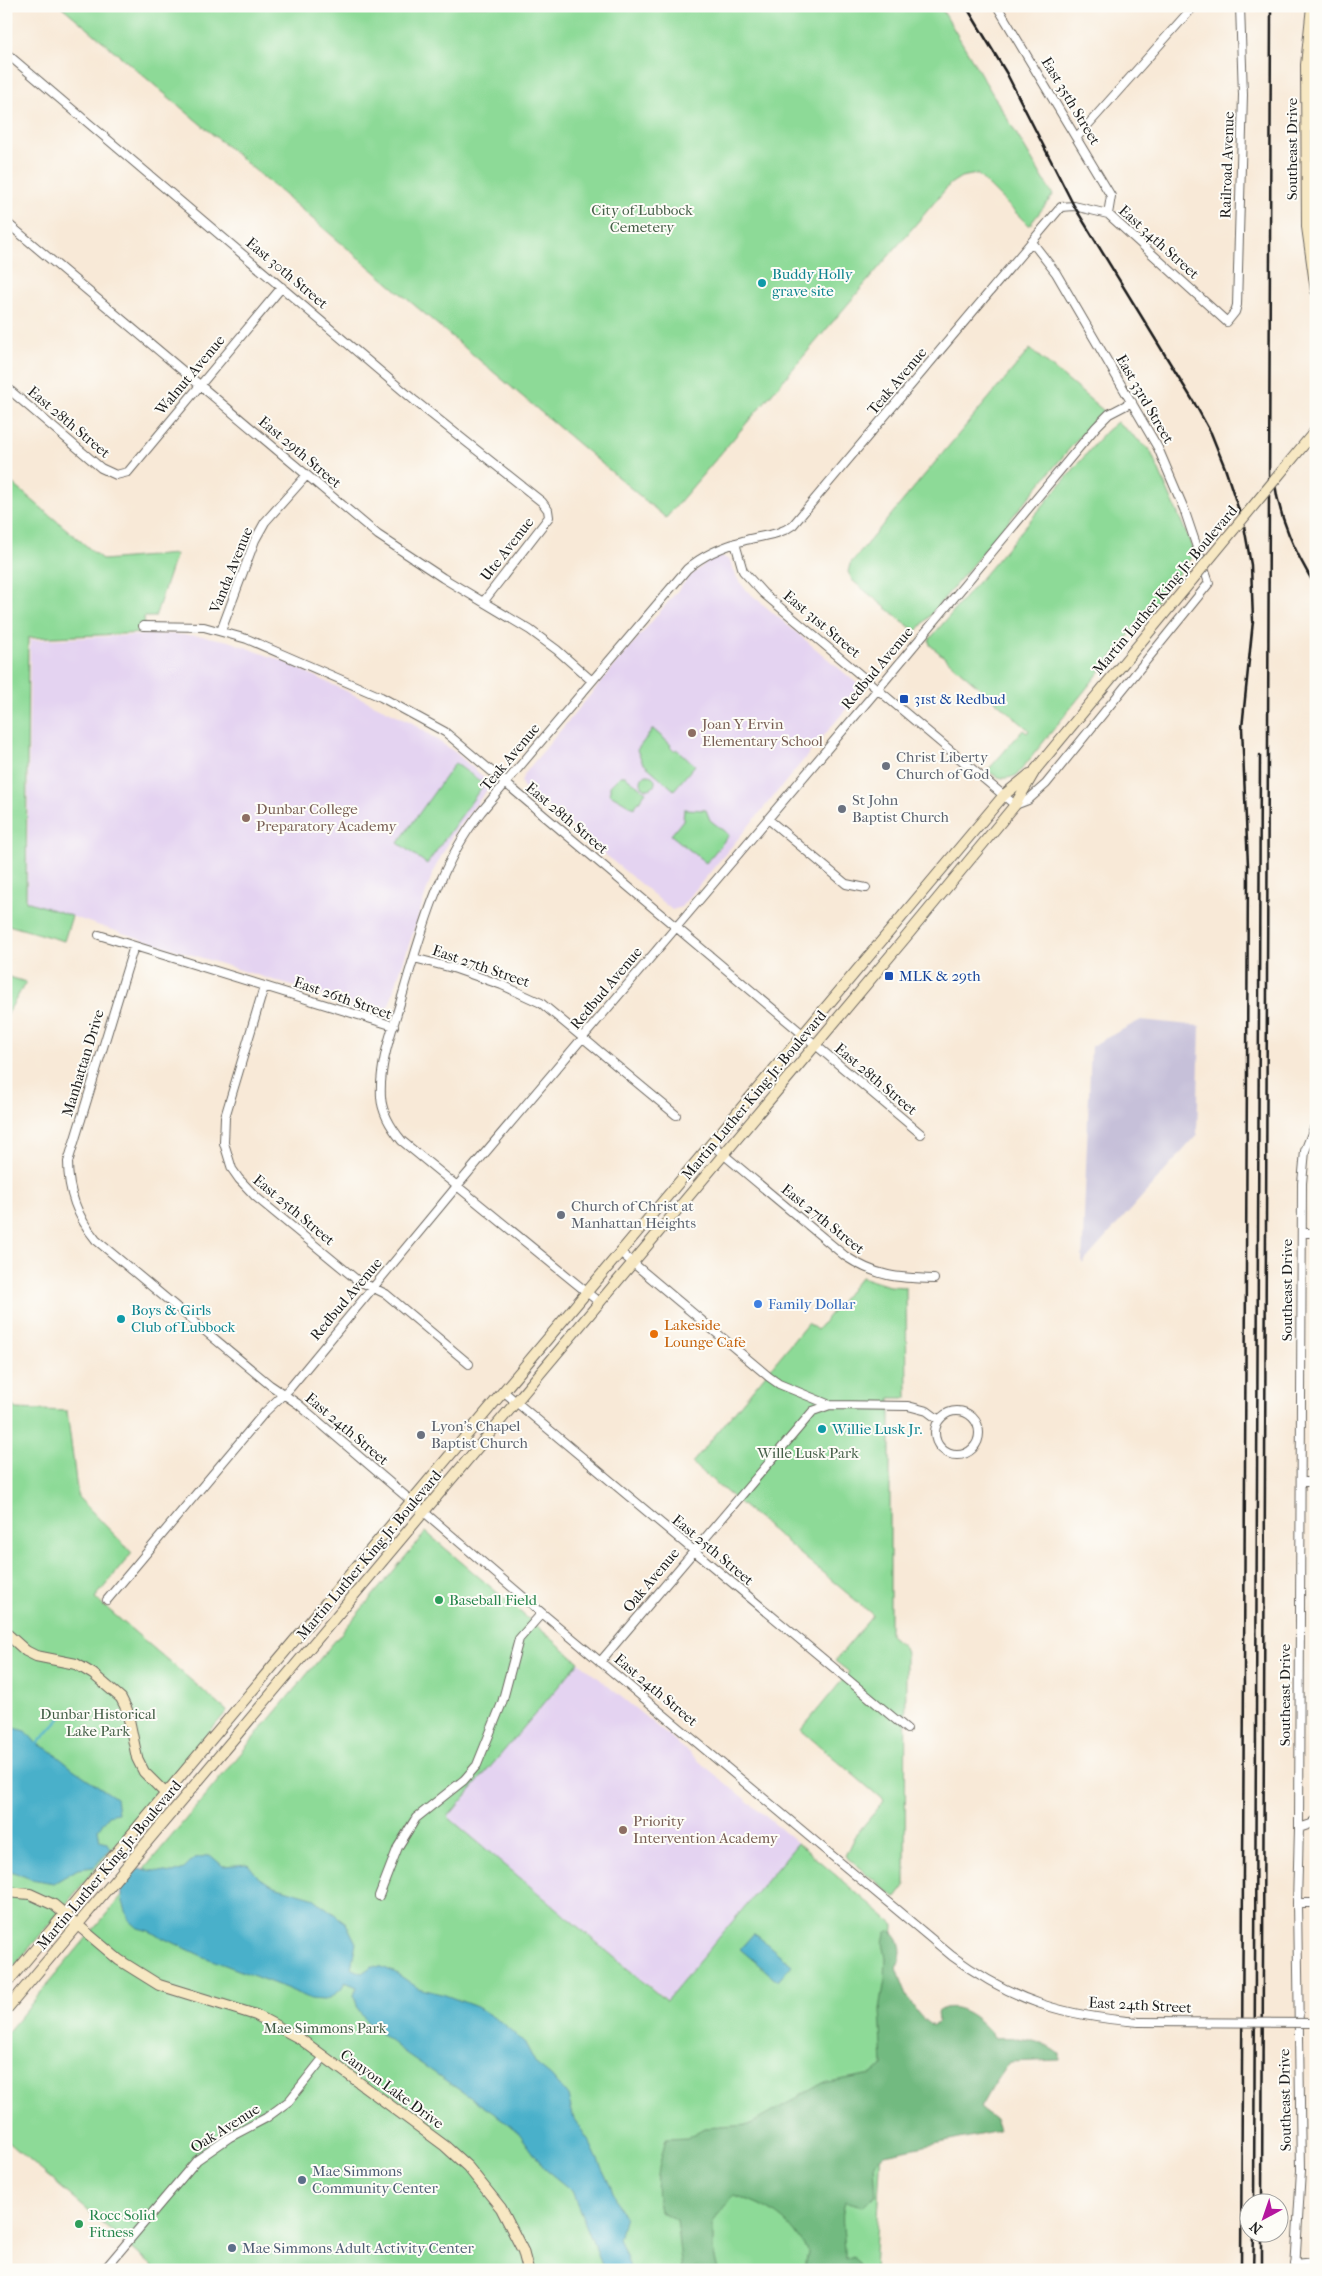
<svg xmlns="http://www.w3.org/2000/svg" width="1322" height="2276" font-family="'IM FELL French Canon',serif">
<rect width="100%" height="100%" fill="#fdfcf7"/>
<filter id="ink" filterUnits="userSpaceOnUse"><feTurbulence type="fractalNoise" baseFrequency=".02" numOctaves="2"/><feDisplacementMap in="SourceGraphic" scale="10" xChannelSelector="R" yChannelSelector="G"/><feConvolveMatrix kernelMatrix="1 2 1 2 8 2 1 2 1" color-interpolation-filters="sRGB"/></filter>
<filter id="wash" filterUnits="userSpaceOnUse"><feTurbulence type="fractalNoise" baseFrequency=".0096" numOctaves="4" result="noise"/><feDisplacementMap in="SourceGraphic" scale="20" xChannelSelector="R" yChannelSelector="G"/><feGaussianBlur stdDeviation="1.12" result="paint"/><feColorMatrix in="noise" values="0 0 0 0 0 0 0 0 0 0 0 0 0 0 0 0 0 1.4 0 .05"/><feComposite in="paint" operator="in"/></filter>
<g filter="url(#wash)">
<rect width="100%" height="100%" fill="#f8e9d7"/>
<path fill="#e4d3f1" d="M722,556L730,561L737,578L746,590L860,686L862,690L681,907L672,910L523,787L521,782L524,774L689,577L710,560Z
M169,634L202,636L229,641L285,662L411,722L456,753L488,781L487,790L453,834L433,872L389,1005L383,1011L375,1012L97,925L27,901L30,640Z
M579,1662L798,1843L667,2001L447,1817Z"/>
<path fill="#c6c0d9" d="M1141,1020L1200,1026L1197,1135L1082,1264L1091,1046Z"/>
<path fill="#8dda97" stroke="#547b5a" d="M61,6H940L1053,195L1029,226L977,174L961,177L950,184L666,518Z
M1030,349L1104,411L1096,417L916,632L853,581L848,572L850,564Z
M1117,422L1150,450L1195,553L1017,775C1005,780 1000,779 989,772L988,770L1023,730L1027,733L1029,730L930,645L929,640L1105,432Z
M6,478L103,560L176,554L155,617H144L145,633L28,638L26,901L72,916L64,941L8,925L6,927Z
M653,729L671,745L670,747L674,751L676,749L695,765L674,790L643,763L637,750Z
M455,763L484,784L427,864L398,843Z
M641 782a7 7 0 1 1 14 0a7 7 0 1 1-14 0Z
M620,776H625L646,792L634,808L610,794V786Z
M684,809L706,810L710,820L729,835L706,863L671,835L683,820Z
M6,976L26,982L6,1016Z
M861,1277L889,1286L906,1287L907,1398H890V1635L903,1646L906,1653L905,1886L896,1898L845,1856L854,1837L884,1801L801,1730L849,1672L835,1661L873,1615L692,1463L808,1323L817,1330Z
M6,1400L16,1409L67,1411L78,1497L132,1553L95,1598L227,1711L6,1976Z
M426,1532L579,1662L448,1817L666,2001L798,1843L894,1925L874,2270H157L6,2140V2034Z"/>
<path fill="#72ba80" stroke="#476b4e" d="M890,1930C903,1943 903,1951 897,1968C904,1988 913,2016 933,2026L938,2022L937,2012C956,1997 984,2022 995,2038C1017,2036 1042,2040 1060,2054V2060L1009,2062L993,2085L980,2108L995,2119L999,2131L885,2154L874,2164L876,2195L862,2206L845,2201C839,2220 846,2239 845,2259L852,2256L864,2270H804L808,2253C791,2220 769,2206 734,2195L713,2222V2250L718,2270H682L676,2220L660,2211C654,2185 659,2164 666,2139L687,2138L705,2128L749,2125L823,2083L872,2074L883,2066L880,2009L885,1979L886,1958L883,1943L885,1933Z"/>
<path fill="#4ab0ca" stroke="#336673" d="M6,1726L26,1731L37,1744L50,1750L73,1769L116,1798L118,1813L109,1815L98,1829L100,1841L107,1843L110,1849L94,1867L78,1869L54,1883L31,1879L6,1869Z
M210,1855L223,1866L248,1864L259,1878L274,1886L312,1897L346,1923L356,1943L351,1968L362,1973L372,1966L382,1967L396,1973L418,1988L445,1995L477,2007L504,2024L526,2045L536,2064L551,2076L568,2096L574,2119L589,2141L616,2198L624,2220L619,2239L631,2270H604L572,2191L545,2169L519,2133L502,2119L404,2052L368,2023L358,2009L354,1995L357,1987L345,1982L341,1990L331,1997L324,2000L311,1999L286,1988L204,1957L149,1931L138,1928L129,1920L123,1902L121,1888L138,1869L173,1873L184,1869L195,1858Z
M754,1933L792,1965L778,1981L740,1949Z"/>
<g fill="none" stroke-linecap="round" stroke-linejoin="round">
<path stroke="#4ab0ca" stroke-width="2.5" d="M37,1744L65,1713"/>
</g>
</g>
<g filter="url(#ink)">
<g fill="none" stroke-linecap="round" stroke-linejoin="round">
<g stroke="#69645d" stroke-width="10">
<path id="street" d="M997,6L1111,196L1108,214
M6,53L415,401L542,502L548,510L549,517L484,601
M1077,137L1194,6
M6,222L378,535L443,578L530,630L557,650L592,681
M6,387L101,468L116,475L128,472L282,287
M735,543L743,571L763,593L1015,805L1028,800L1046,784L1209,583L1184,509L1158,448L1056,273L1032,242
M143,626L204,627L247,639L381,697L445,732L921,1134
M221,631L255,540L265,522L306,476
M768,819L846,884L866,888
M99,935L394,1026
M134,946L68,1162C68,1192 77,1217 96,1240L270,1385L298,1404L542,1613L952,1956C1013,2001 1063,2016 1139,2022
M414,958L456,969L502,985L541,1003L676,1115
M264,987L225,1117L224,1143L232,1169L239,1179L256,1197L357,1280L386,1294L469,1364
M711,1144L845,1256C877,1277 897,1278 934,1279
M1302,1233H1316
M620,1252L769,1377L779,1384L830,1405
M600,1303L402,1141C392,1129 382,1113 381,1097C379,1064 392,1031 401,1000C421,934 437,868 481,812L687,569C704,554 724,546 746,540C763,535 778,536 793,525L1061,207L1074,206L1108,214L1227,322L1235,312L1237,305L1243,95L1240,6
M503,1391L907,1729
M935 1433a22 22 0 1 1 44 0a22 22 0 1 1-44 0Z
M1301,1482H1316
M107,1600L265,1412L290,1388L457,1186L878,689L1096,427L1109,414L1132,402
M600,1662L813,1411L830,1405L908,1406L927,1411L939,1420
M1299,1828L1311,1824L1316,1820
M379,1896L398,1847L416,1818L464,1780L477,1765L502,1703L519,1639L542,1613
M1297,1903H1316
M1295,2264L1316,2262
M104,2270L197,2160L230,2137L266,2118L289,2101L324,2057
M1295,2270L1301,2170L1297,1903L1299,1828L1302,1183L1305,1151L1316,1123"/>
</g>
<g stroke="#69645d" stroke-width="12">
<path id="secondary" d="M1312,6L1306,65L1307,227L1316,291
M6,1633L26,1651L36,1656L76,1664L93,1674L121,1698L127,1710L137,1758L144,1772L167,1795
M6,1892L30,1894L54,1905L119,1960L159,1985L256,2015L299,2038L445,2146L468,2167L501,2208L523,2251L528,2270
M6,1984L1004,795L1030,774
M6,2010L906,937L1015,805L1036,769"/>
</g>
<use href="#street" stroke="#fff" stroke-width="8"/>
<use href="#secondary" stroke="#f7e8c3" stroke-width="10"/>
<path stroke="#1c1c1c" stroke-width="2.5" d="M966,6L1007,74L1074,206L1195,404L1211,433L1225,468L1244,526L1251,565L1253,621L1242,728L1248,865L1241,2270
M1274,478C1279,519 1295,552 1316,587
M1254,2204L1260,755
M1262,2204L1271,6
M1253,2270L1254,2234
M1262,2270V2234"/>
<g stroke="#69645d" stroke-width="10" stroke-linecap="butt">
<path id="street-bridge" d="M1139,2022L1316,2023"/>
</g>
<g stroke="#69645d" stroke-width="12" stroke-linecap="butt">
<path id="secondary-bridge" d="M1036,769L1316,430"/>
</g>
<use href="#street-bridge" stroke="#fff" stroke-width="8"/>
<use href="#secondary-bridge" stroke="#f7e8c3" stroke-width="10"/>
</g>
</g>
<g fill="#0f9aa8" stroke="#fdfcf7" stroke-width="2">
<circle cx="762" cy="283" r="5"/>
<circle cx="121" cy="1319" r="5"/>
<circle cx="822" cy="1429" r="5"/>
</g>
<g fill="#1a4fb4" stroke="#fdfcf7" stroke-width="2">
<rect x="899" y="694" width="10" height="10" rx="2.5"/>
<rect x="884" y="971" width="10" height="10" rx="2.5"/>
</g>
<g fill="#8d6e63" stroke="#fdfcf7" stroke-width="2">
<circle cx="692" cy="733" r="5"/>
<circle cx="246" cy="818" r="5"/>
<circle cx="623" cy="1830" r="5"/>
</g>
<g fill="#6b7280" stroke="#fdfcf7" stroke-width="2">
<circle cx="886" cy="766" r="5"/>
<circle cx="842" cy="809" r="5"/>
<circle cx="561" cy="1215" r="5"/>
<circle cx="421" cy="1435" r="5"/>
</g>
<circle fill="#3f7fe0" stroke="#fdfcf7" stroke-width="2" cx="758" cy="1304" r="5"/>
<circle fill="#e8710a" stroke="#fdfcf7" stroke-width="2" cx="654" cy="1334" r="5"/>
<g fill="#2e9e5b" stroke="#fdfcf7" stroke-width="2">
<circle cx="439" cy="1600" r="5"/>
<circle cx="79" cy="2224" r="5"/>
</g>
<g fill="#5c6f8a" stroke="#fdfcf7" stroke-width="2">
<circle cx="302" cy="2180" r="5"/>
<circle cx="232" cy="2248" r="5"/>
</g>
<g text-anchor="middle" stroke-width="4" stroke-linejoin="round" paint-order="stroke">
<g font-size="15" fill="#1c1c1c" stroke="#fdfcf7">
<text transform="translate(1071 101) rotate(59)" y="5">East 35th Street</text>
<text transform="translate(1292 149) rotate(-90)" y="5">Southeast Drive</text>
<text transform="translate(1227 165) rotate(-88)" y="5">Railroad Avenue</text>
<text transform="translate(1159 242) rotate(42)" y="5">East 34th Street</text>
<text transform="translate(287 273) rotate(40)" y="5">East 30th Street</text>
<text transform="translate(190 375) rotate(-50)" y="5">Walnut Avenue</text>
<text transform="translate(897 381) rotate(-50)" y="5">Teak Avenue</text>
<text transform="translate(1145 399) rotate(60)" y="5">East 33rd Street</text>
<text transform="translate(69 422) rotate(40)" y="5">East 28th Street</text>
<text transform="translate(300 452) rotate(40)" y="5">East 29th Street</text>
<text transform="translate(507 549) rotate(-52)" y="5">Ute Avenue</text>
<text transform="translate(231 570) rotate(-68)" y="5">Vanda Avenue</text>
<text transform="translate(1165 590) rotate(-50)" y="5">Martin Luther King Jr. Boulevard</text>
<text transform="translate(822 624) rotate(40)" y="5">East 31st Street</text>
<text transform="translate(877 668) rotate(-50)" y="5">Redbud Avenue</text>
<text transform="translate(510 757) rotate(-50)" y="5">Teak Avenue</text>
<text transform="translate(567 818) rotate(40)" y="5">East 28th Street</text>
<text transform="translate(481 966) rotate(19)" y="5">East 27th Street</text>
<text transform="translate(606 988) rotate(-50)" y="5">Redbud Avenue</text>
<text transform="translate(343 998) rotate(19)" y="5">East 26th Street</text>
<text transform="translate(83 1063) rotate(-73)" y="5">Manhattan Drive</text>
<text transform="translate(876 1079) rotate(40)" y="5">East 28th Street</text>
<text transform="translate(754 1095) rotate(-50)" y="5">Martin Luther King Jr. Boulevard</text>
<text transform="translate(294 1210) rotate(40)" y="5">East 25th Street</text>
<text transform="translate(823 1219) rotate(39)" y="5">East 27th Street</text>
<text transform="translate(1287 1290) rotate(-90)" y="5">Southeast Drive</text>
<text transform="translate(346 1299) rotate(-50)" y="5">Redbud Avenue</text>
<text transform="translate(347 1429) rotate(40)" y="5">East 24th Street</text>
<text transform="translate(713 1550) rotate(40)" y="5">East 25th Street</text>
<text transform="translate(369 1555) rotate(-50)" y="5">Martin Luther King Jr. Boulevard</text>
<text transform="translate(651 1580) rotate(-50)" y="5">Oak Avenue</text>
<text transform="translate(656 1690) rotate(40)" y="5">East 24th Street</text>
<text transform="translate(1285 1695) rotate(-90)" y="5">Southeast Drive</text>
<text transform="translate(109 1865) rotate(-50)" y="5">Martin Luther King Jr. Boulevard</text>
<text transform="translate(1140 2005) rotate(3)" y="5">East 24th Street</text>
<text transform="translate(392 2089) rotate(36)" y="5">Canyon Lake Drive</text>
<text transform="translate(1285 2100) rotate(-91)" y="5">Southeast Drive</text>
<text transform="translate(225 2128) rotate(-32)" y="5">Oak Avenue</text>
</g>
<g font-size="15" fill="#445e47" stroke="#fdfcf7">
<text x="642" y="215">City of Lubbock<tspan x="642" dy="17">Cemetery</tspan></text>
<text x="808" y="1458">Wille Lusk Park</text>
<text x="98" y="1719">Dunbar Historical<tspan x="98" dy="17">Lake Park</tspan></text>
<text x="325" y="2033">Mae Simmons Park</text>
</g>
<g font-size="15" fill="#0d838f" stroke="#fdfcf7" text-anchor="start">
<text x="772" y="279">Buddy Holly<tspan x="772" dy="17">grave site</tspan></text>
<text x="131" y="1315">Boys &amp; Girls<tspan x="131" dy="17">Club of Lubbock</tspan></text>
<text x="832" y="1434">Willie Lusk Jr.</text>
</g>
<g font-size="15" fill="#164399" stroke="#fdfcf7" text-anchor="start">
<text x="914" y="704">31st &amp; Redbud</text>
<text x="899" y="981">MLK &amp; 29th</text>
</g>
<g font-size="15" fill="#785e54" stroke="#fdfcf7" text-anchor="start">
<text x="702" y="729">Joan Y Ervin<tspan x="702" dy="17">Elementary School</tspan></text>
<text x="256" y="814">Dunbar College<tspan x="256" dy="17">Preparatory Academy</tspan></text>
<text x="633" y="1826">Priority<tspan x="633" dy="17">Intervention Academy</tspan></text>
</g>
<g font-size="15" fill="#5b616d" stroke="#fdfcf7" text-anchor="start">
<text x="896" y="762">Christ Liberty<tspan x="896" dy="17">Church of God</tspan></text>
<text x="852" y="805">St John<tspan x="852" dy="17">Baptist Church</tspan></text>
<text x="571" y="1211">Church of Christ at<tspan x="571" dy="17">Manhattan Heights</tspan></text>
<text x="431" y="1431">Lyon's Chapel<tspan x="431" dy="17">Baptist Church</tspan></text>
</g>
<g font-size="15" fill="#366cbe" stroke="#fdfcf7" text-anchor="start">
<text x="768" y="1309">Family Dollar</text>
</g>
<g font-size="15" fill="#c56008" stroke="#fdfcf7" text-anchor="start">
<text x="664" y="1330">Lakeside<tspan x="664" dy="17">Lounge Cafe</tspan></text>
</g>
<g font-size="15" fill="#27864d" stroke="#fdfcf7" text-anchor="start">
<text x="449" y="1605">Baseball Field</text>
<text x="89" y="2220">Rocc Solid<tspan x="89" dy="17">Fitness</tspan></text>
</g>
<g font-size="15" fill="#4e5e75" stroke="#fdfcf7" text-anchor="start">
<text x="312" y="2176">Mae Simmons<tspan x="312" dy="17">Community Center</tspan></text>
<text x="242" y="2253">Mae Simmons Adult Activity Center</text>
</g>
</g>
<rect width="1322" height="2276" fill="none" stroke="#fdfcf7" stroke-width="25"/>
<g transform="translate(1264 2218) rotate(220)"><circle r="24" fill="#fdfcf7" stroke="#a3a29f"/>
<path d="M0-4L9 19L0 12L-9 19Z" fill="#b5179e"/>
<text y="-8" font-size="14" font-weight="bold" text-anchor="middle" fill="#1c1c1c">N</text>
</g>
</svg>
